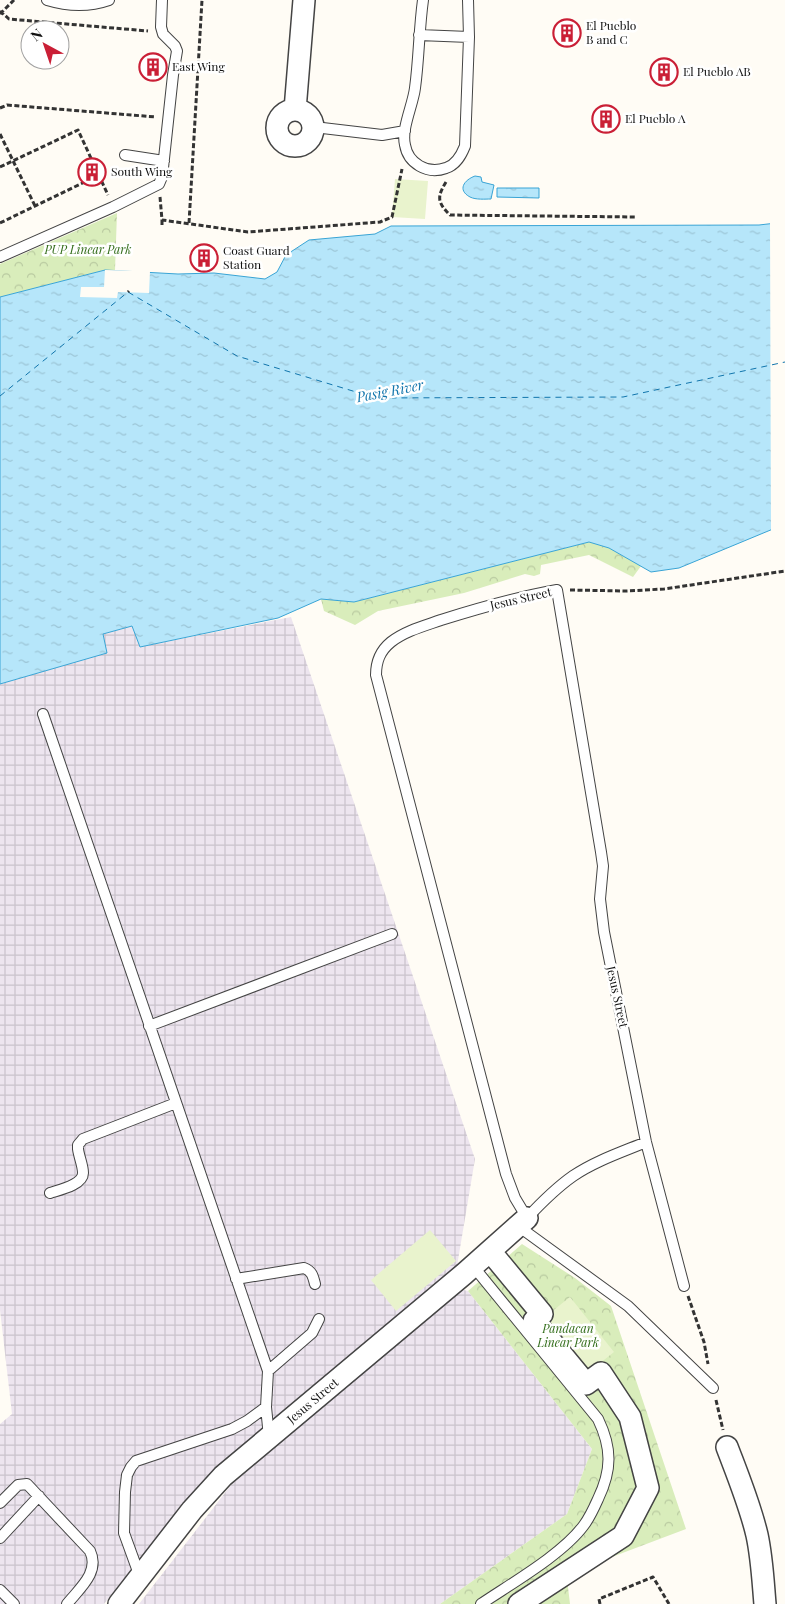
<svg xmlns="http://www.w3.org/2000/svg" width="785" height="1604" font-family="'Playfair Display',serif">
<defs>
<pattern id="industrial-grid" width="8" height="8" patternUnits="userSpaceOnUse" patternTransform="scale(1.25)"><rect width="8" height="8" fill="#ede5ef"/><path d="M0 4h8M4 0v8" fill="none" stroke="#cac3cc"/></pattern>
<pattern id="park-crowns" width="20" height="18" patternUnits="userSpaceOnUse" patternTransform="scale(1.25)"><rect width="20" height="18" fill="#d9edbb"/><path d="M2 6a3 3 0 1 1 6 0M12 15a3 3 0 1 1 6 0" fill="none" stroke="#b9caa0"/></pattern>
<pattern id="water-ripples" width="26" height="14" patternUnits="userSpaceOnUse" patternTransform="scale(1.25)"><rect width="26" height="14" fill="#b6e6fa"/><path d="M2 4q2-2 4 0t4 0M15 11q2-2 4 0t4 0" fill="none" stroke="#9bc4d5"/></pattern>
</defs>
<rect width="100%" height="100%" fill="#fffcf5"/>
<path fill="url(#industrial-grid)" d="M291,617L475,1159L457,1266L200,1484L104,1604H0V1424L12,1414L0,1310V684L106,653L103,634L132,626L140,647Z
M460,1289L468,1291L592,1449L567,1514L440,1604H139L231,1485Z"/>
<path fill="url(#park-crowns)" d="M117,213L115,270H105L0,297V264Z
M589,542L609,548L641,566L633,577L589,555L541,565L540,574L534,576L525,574L464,593L378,611L355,625L324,611L321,599L354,602Z
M522,1244L575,1278L611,1306L686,1529L596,1563L567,1579L570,1604H440L567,1514L592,1449L468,1291Z"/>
<path fill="#e9f3cd" d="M395,179L428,181L425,219L392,217Z
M430,1230L456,1261L396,1311L371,1280Z
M570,1297L614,1352L584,1376L540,1321Z"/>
<path fill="url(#water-ripples)" stroke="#39a4d5" d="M475,176L481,177L482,182L494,185L491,199C485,199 476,200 470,197C457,190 464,180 475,176Z
M497,188H539V198L497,197Z
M785,222V530L773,529L679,568L651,572L609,548L589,542L354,602L321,599L278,618L140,647L132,626L103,634L107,653L0,684V297L105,270L178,274L214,273L265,279L277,272L286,255L309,240L375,234L391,226L759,225Z"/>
<path fill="#fffcf5" d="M785,220V533L771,532L770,222Z
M105,270L150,271L149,293L118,292L117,298L80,297L81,287H104Z"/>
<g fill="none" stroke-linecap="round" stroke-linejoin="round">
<path stroke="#1175ac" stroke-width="1" stroke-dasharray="6 5" stroke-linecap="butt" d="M0,396L128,292L237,356L376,398L623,397L785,362"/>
<g stroke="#444" stroke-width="12">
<path id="lane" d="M47,0C67,6 89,7 109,0
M423,0C419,29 419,59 415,88C413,105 401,129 405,145C408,163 427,175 446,168C456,165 461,156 465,146L469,37L468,0
M419,35L469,37
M314,127L382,135L405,131
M125,155L164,161
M0,257L113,207L159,184L162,177L173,75L177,51L175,46L163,34L161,27L162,0
M43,714L268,1371L266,1407L269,1437
M149,1026L392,934
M646,1142C622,1152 595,1161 573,1176C556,1188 541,1203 527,1218L515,1198L506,1174L376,675C376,661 380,651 391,642C405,631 424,626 441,620C479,608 518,597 557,590L601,852L603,866L600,899L604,932L646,1142L684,1286
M50,1193C59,1190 83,1185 83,1173C83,1165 79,1157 78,1149V1145L83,1139L176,1103
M518,1226L628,1306L713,1388
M473,1266L598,1419C612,1448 612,1470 598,1499C594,1508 590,1517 584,1525C563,1554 512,1583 481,1604
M236,1279L304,1268C312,1271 313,1276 315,1284
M268,1371L312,1333L319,1319
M0,1503L18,1485L27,1484L90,1551C100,1572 80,1588 67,1604
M0,1538L39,1496
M140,1577L124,1533L125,1492L127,1475L131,1467L136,1461L232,1429L247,1421L266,1407
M0,1590L14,1604"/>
</g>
<g stroke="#444" stroke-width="24">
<path id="street" d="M295,110L304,0
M277 128a18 18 0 1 1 36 0a18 18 0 1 1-36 0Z
M490,1251L542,1314L534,1321L586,1384L601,1373L630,1417L648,1488L623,1536L519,1604
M727,1447C738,1476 750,1505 757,1535C762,1558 763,1581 765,1604
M119,1604L192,1510L223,1476L464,1274L527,1218"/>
</g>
<path stroke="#333" stroke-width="3" stroke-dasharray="5 2.5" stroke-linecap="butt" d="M0,11L9,19L148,31
M0,14L14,0
M0,108L7,105L156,117
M0,134L35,206
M0,167L78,130L108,195
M446,182C437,197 437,202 450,215L635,217
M160,197L162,220L248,232L380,222L392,217L402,169
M162,220V225
M0,223L99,175
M189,223L202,0
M128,292L129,291
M570,590L627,591L664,589L785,571
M688,1296L704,1342L708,1364
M716,1400L723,1430
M600,1604L599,1599L653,1577L669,1604"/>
<use href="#lane" stroke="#fff" stroke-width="10"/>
<use href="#street" stroke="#fff" stroke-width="21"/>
</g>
<defs>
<g id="building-ring" transform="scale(1.4375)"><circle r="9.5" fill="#fff" stroke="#ca1f36" stroke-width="1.5"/><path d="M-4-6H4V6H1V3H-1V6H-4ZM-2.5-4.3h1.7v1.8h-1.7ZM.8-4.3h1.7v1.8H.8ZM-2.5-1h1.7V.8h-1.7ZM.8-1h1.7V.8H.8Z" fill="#ca1f36"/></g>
</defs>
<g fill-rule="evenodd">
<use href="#building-ring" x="567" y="33"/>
<use href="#building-ring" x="153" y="67"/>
<use href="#building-ring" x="664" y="72"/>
<use href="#building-ring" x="606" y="119"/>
<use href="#building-ring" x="92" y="172"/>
<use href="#building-ring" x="204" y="258"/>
</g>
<g text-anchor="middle" stroke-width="5" stroke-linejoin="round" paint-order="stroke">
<g font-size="12" fill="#111" stroke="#fff" text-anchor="start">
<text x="586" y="30">El Pueblo<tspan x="586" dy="14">B and C</tspan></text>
<text x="172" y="71">East Wing</text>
<text x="683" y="76">El Pueblo AB</text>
<text x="625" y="123">El Pueblo A</text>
<text x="111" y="176">South Wing</text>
<text x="223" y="255">Coast Guard<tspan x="223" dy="14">Station</tspan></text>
</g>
<g font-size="12" font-style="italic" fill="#346e1c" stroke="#fff">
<text x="88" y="254">PUP Linear Park</text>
<text x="568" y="1333">Pandacan<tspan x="568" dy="14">Linear Park</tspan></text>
</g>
<g font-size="12" fill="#111" stroke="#fff">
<text transform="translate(521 599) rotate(-13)" y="4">Jesus Street</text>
<text transform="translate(617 997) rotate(78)" y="4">Jesus Street</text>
<text transform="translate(313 1401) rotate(-40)" y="4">Jesus Street</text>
</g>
<g font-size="14" font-style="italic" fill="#1175ac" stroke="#fff">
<text transform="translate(390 391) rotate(-11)" y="5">Pasig River</text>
</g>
</g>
<g transform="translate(45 45) rotate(320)"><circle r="24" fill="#ffffff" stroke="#a0a0a0"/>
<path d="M0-4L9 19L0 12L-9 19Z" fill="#ca1f36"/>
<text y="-8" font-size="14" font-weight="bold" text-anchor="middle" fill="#111111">N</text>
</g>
</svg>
